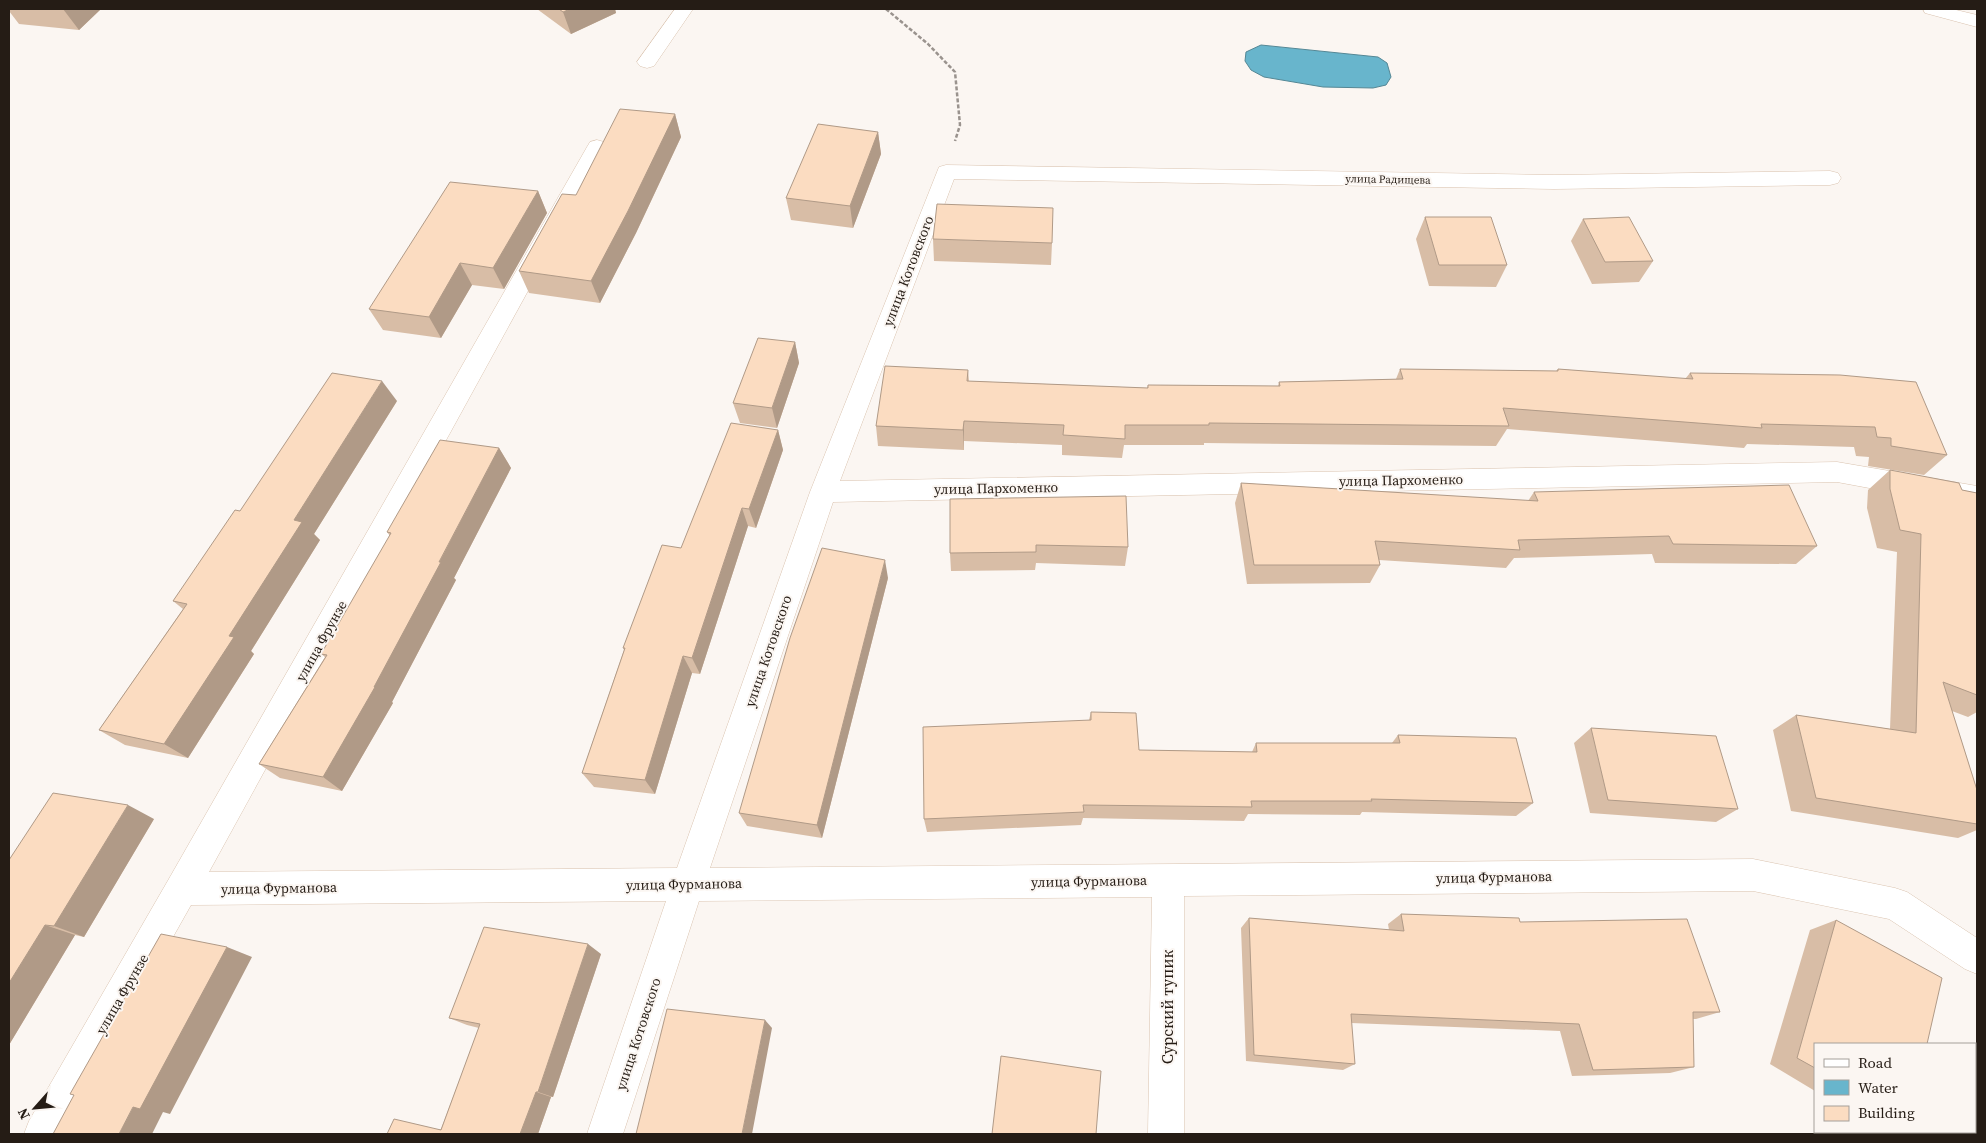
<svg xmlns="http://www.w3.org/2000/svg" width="1986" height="1143" font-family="'Source Serif 4',serif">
<rect width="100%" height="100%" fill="#fbf6f2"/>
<path fill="#68b5cc" stroke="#548795" d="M1261,45L1378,57L1387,63L1391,77L1386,85L1373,88L1323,87L1264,77L1251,70L1245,61L1246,52Z"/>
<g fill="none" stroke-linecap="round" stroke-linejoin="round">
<g stroke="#dac3af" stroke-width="1">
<path id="minor" d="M675,9H693L654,66L647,68L640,66L637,62Z
M1923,9H1952L1977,15V27L1925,13Z
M597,140L604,142L607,147L209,872L677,868L810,492L939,167L946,165L1554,175L1830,171L1838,173L1841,178L1838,183L1830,185L1554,189L954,179L840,481L1837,462L1977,486V508L1837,482L833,502L710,868L1753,859L1895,888L1907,892L1977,938V974L1965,969L1889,919L1753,891L1184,896V1134H1148L1152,897L699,901L623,1134H587L666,901L191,905L62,1134H24L29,1121L170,877L587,147L590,142Z"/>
</g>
<path stroke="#9a938e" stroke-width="2.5" stroke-dasharray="4 2" stroke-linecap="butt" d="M886,9L928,44L955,72L960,125L955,141"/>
<use href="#minor" fill="#fff" fill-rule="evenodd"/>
</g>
<path fill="#d8bda6" d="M9,9H101L79,30L19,24L9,11Z
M537,9H615L616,13L571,34Z
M675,114L681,137L636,233L600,303L529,293L519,271L576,195Z
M878,132L881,154L853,228L791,220L786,198Z
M538,191L547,213L504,289L472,285L441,338L383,330L369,309Z
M1425,217L1507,265L1496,287L1429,286L1416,239Z
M1583,219L1653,261L1639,282L1592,284L1571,241Z
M933,239L1052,243L1051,265L934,261Z
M795,342L799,363L777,428L740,423L733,403Z
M1400,369L1556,371L1558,369L1685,379L1690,373L1840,375L1947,455L1924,475L1868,466L1869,457L1856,456L1854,447L1747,444L1744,448L1507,429L1496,446L1204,443V445H1124L1122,458L1062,455V445L964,441V450L878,446L876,426L968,370L969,381L1147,388L1148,385L1278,386L1279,382L1396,379Z
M397,401L314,534L320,540L251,651L254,654L188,758L125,745L99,730L183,609L173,601L240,511Z
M778,430L783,450L756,528L748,526L700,674L692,673L655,794L594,787L582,773L624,650L623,648L681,548Z
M499,448L511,468L454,578L456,580L392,702L393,703L342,791L280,778L259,764L325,657L321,654L390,536L387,532Z
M1890,470L1962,490L1977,493V712L1968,717L1952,711L1977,790V830L1958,838L1791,811L1773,730L1796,715L1890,729L1897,552L1877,548L1867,508L1868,490Z
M1241,483L1528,501L1534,492L1817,546L1796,564L1655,563L1652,554L1514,558L1506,568L1379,560L1380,565L1370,583L1247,584L1235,503Z
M950,499L1128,547L1125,566L1036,563L1035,570L951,571L950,553Z
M888,578L822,838L747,826L739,813Z
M1091,712L1139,750L1252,752L1256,743H1392L1398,735L1533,803L1516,816L1362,812L1360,815L1248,814L1244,821L1083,818L1081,825L927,832L924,819L1089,720Z
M1591,728L1738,809L1716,822L1590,813L1574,743Z
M154,819L84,937L75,935L9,1045V860Z
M1401,914L1520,922L1720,1012L1696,1019H1693L1694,1067L1670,1073L1572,1076L1560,1031L1351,1023L1355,1064L1343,1070L1246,1061L1241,928L1249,918L1389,930L1388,924Z
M1836,920L1815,1044V1091L1770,1064L1810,930Z
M601,954L553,1097H551L538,1134H387L441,1129L479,1028L467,1025L449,1018Z"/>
<path fill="#b09a87" d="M63,9H101L79,30Z
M570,9H615L616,13L571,34L563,12Z
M675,114L681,137L636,233L600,303L591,281Z
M878,132L881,154L853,228L850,206Z
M538,191L547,213L504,289L493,268Z
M460,263L472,285L441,338L429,317Z
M795,342L799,363L777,428L772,408Z
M382,381L397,401L314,534L320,540L251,651L254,654L188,758L164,744L229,636L294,520Z
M964,421V450L963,430Z
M778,430L783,450L756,528L749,509Z
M499,448L511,468L454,578L456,580L392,702L393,703L342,791L323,777L374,687Z
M742,508L748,526L700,674L692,658Z
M885,560L888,578L822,838L817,825Z
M683,656L692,673L655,794L645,780Z
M128,805L154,819L84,937L54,926Z
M45,925L75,935L9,1045V983Z
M588,944L601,954L553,1097L538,1092Z
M227,947L252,957L170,1114L163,1112L152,1134H119L133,1107Z
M765,1020L772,1028L752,1134H742Z
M536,1092L551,1097L538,1134H520Z"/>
<path fill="#fbdcc1" stroke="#b09a87" d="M559,9H570L563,12Z
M620,109L675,114L628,211L591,281L519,271L562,194L576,195Z
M818,124L878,132L850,206L786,198Z
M450,182L538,191L493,268L460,263L429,317L369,309Z
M937,204L1053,208L1052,243L933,239Z
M1425,217H1491L1507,265H1439Z
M1629,217L1653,261L1605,262L1583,219Z
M758,338L795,342L772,408L733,403Z
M885,366L968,370L967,381L1148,388V385L1280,386L1279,382L1403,379L1400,369L1558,371V369L1693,379L1690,373L1840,375L1916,382L1947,455L1891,446V438L1877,437L1875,427L1761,424L1762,428L1503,408L1509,426L1209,423V425H1125V439L1063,435L1064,425L964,421L963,430L876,426Z
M332,373L382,381L294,520L302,522L229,636L234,637L164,744L99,730L187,604L173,601L235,510L240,511Z
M731,423L778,430L749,509L742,508L692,658L683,656L645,780L582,773L625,648H623L662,545L681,548Z
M440,440L499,448L439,562H441L374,687H375L323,777L259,764L327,655L321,654L391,533L387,532Z
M1890,470L1959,483L1962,490L1977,493V695L1943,682L1977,790V824L1816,798L1796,715L1916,733L1921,534L1900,530L1890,489Z
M1241,483L1538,501L1534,492L1789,485L1817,546L1673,544L1669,536L1518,540L1520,550L1375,541L1380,565H1254Z
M1126,496L1128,547L1036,545V552L950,553V499Z
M822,548L885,560L817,825L739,813L790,638Z
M1091,712L1136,713L1139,750L1257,752L1256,743H1400L1398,735L1516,738L1533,803L1371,799L1372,801H1251L1252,807L1083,805L1084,812L924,819L923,727L1091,720Z
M1591,728L1716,736L1738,809L1608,800Z
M53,793L128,805L54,926L45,925L9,983V860Z
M1401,914L1519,918L1520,922L1687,919L1720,1012H1693L1694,1067L1593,1070L1579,1024L1351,1014L1355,1064L1254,1055L1249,918L1404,931Z
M1836,920L1942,978L1927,1044H1815V1068L1797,1058Z
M484,927L588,944L538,1092H536L520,1134H387L394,1119L441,1130L480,1024L449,1018Z
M161,934L227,947L140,1109L133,1107L119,1134H53L74,1095L70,1094Z
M667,1009L765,1020L742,1134H636Z
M1001,1056L1101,1071L1096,1134H992Z"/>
<g text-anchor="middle" stroke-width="4" stroke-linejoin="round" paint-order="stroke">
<g font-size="11" fill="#251c15" stroke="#fbf6f2">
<text transform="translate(1388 179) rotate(1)" y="4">улица Радищева</text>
</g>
<g font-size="14" fill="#251c15" stroke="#fbf6f2">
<text transform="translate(908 271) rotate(-69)" y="5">улица Котовского</text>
<text transform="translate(1401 480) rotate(-1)" y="5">улица Пархоменко</text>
<text transform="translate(996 488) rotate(-1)" y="5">улица Пархоменко</text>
<text transform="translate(321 641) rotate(-61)" y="5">улица Фрунзе</text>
<text transform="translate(768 651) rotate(-71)" y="5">улица Котовского</text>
<text transform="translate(1494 877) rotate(-1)" y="5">улица Фурманова</text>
<text transform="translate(1089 881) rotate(-1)" y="5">улица Фурманова</text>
<text transform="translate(684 884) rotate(-1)" y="5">улица Фурманова</text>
<text transform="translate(279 888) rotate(-1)" y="5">улица Фурманова</text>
<text transform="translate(122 994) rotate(-60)" y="5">улица Фрунзе</text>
<text transform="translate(638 1034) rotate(-72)" y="5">улица Котовского</text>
</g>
<g font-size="16" fill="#251c15" stroke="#fbf6f2">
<text transform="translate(1167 1007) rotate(-90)" y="6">Сурский тупик</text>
</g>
</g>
<rect width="1986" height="1143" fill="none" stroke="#251c15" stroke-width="20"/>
<rect x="1814" y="1043" width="162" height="90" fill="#fbf6f2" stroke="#a59f9a"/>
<rect x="1824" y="1059" width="25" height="8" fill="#ffffff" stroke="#a59f9a"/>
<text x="1858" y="1068" font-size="15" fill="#251c15">Road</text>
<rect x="1824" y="1080" width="25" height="15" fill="#68b5cc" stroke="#a59f9a"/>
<text x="1858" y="1093" font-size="15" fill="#251c15">Water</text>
<rect x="1824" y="1106" width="25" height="15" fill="#fbdcc1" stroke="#a59f9a"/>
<text x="1858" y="1118" font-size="15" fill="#251c15">Building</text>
<g transform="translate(35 1108) rotate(243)" stroke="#fbf6f2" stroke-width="4" paint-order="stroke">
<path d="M0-4L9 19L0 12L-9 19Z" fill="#251c15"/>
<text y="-8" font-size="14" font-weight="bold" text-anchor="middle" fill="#251c15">N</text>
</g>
</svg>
